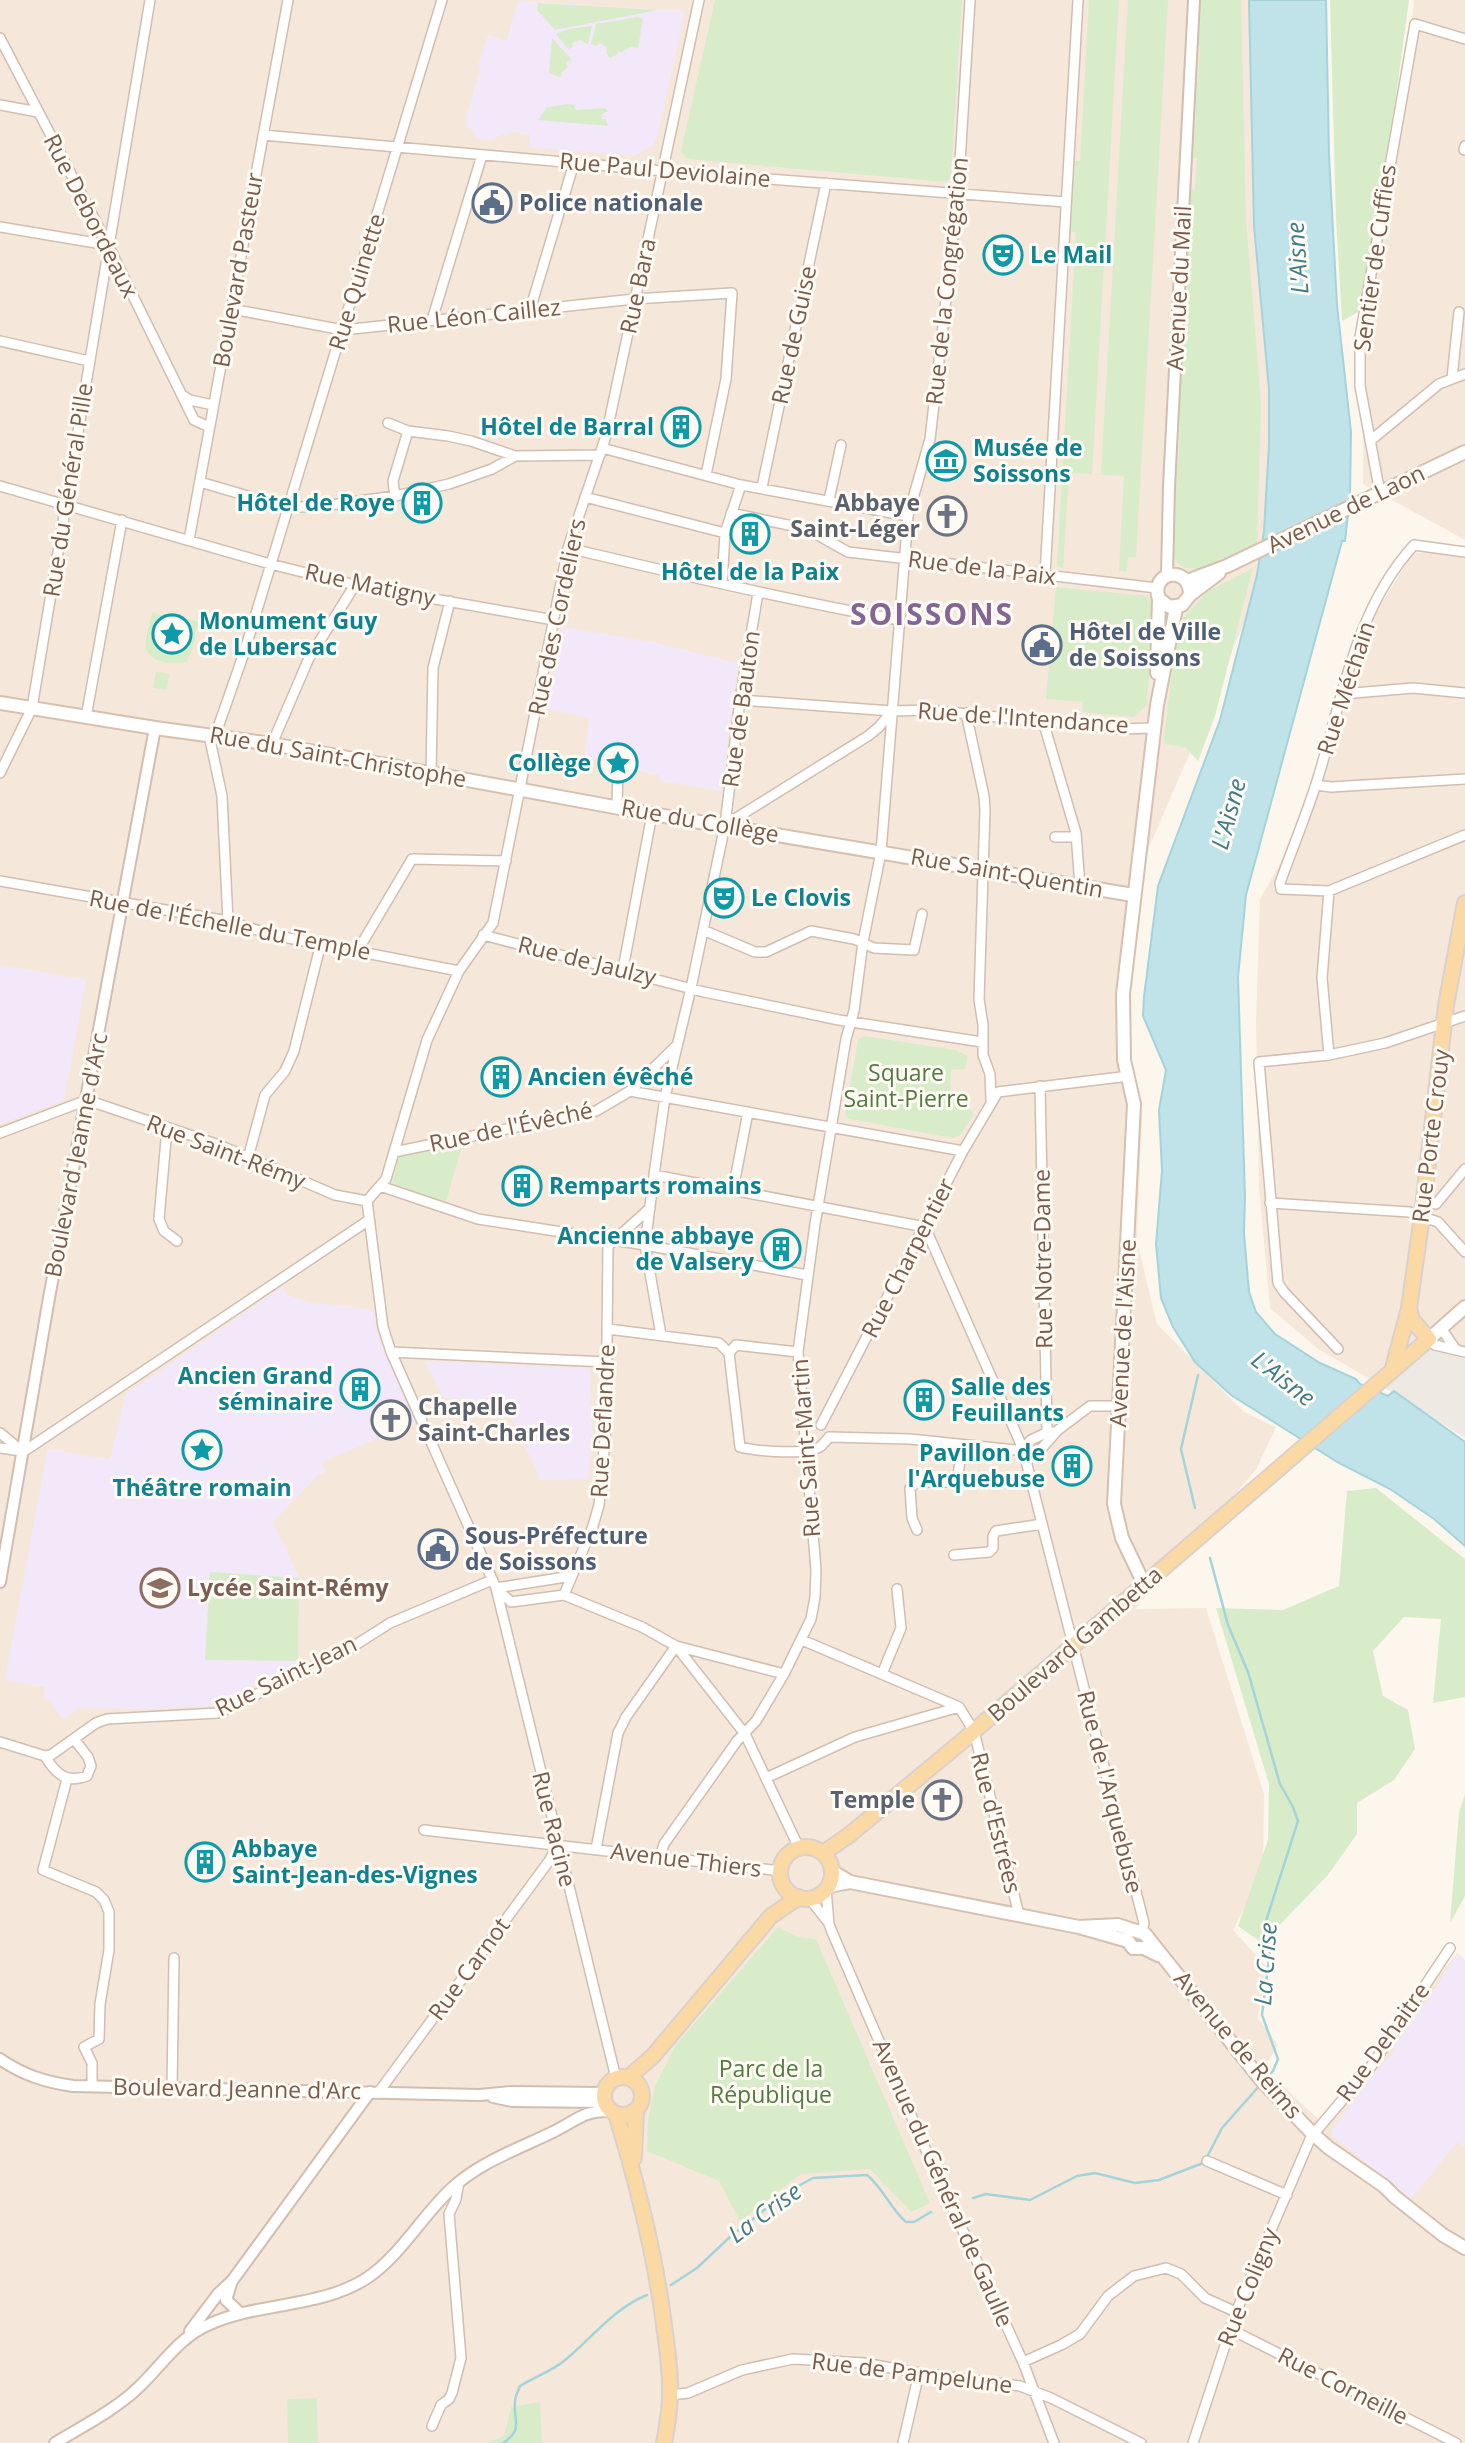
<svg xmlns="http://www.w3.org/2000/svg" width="1465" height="2443" font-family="'Open Sans',sans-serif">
<rect width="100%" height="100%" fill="#fdf6ec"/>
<path fill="#f5e8da" d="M0,0H1288L1286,520L1207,713L1138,873L1129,949V1055L1142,1115L1137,1241L1157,1324L1244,1412L1276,1427L1256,1470L1135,1609L1206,1608L1264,1794L1263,1873L1233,1930L1266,1966L1258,2018L1278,2045L1264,2068L1319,2120L1457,1953L1465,1960V2443H0Z
M1414,0H1465V540L1363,484L1364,334L1400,131Z
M1465,547V1353L1380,1385L1318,1349L1270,1308L1259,1187L1256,1022L1260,899L1309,812L1369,624L1412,554Z"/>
<path fill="#efe9e4" d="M1429,1346L1465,1353V1438L1380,1385Z"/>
<path fill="#f3e8fa" d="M518,1L685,11L658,134L652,146L634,156L529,147L530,134L510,132L506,136L502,133L492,140L477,139L473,131L466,126V117L481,67L478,65L488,35L507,41Z
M562,627L651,642L738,663L721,791L659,780L660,775L621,767V763L584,758L589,718L547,709Z
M0,965L86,980L65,1096L62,1101L0,1124Z
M282,1287L287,1295L309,1302L374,1310L376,1330L416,1422L322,1462L325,1472L318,1475L273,1522L299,1578L298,1665L210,1706L150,1709L79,1708L63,1719L50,1701L43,1699L45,1687L5,1680L47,1451L48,1449L110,1460L126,1394Z
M425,1361L590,1369L592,1434L588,1479L539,1480L536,1468L512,1420L508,1405L443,1397Z
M1457,1953L1465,1960V2147L1457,2142L1411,2199L1332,2135V2130L1362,2090V2087L1395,2050L1393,2049L1436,1988Z"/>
<path fill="#d8ecc9" d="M715,0H962L951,178L946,182L687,159L681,151Z
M1089,0H1119L1092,474L1069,473L1063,568L1057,566L1076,232L1069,231L1073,161H1080Z
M1128,0H1168L1136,557H1128L1127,572L1119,571L1124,476L1101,475Z
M1200,0H1241L1246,220L1261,403L1257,543C1235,554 1183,590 1172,552L1174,464L1178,463L1180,419L1177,418L1181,344L1184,343L1185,317H1182L1188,267L1185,266L1187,235H1190L1191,217H1188L1190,189H1195L1197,158L1191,157L1193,123H1196L1195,82H1198L1200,46H1197Z
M1330,0H1409L1396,96L1360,311L1342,321L1336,218Z
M538,3L658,10L555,30L537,10Z
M638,17L643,19L638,48L630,47L621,53L619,51L616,55L610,58L606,53L607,48L600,43L596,46L591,44L596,24Z
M592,26L588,44L584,43L581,40L572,43L573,47L568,49L556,34L570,29Z
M552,38L572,60L568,61L566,64L568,67L561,73L562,76L560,77L549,73Z
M569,104L574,105L576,110L605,108L608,111L601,115L602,119H606L608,126L538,120L547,107Z
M1253,568L1215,716L1198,761L1185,747L1163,744L1178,623L1208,591Z
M1056,587L1147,596L1153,603L1147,705L1134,717L1082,712L1083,702L1046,699Z
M152,613L198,621L193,648L187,662C175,664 149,664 146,648C144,638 150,623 152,613Z
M156,672L169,674L167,690L153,688Z
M864,1036L956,1050L968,1056L965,1069L951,1070L950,1099H965L967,1106L974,1114L961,1135L953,1138L849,1119L845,1114L858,1040Z
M463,1142L446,1202L392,1184L399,1156Z
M1376,1488L1465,1559V1697L1433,1703L1441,1619L1404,1617L1373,1651L1383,1696L1408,1710L1415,1749L1394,1780L1357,1803V1834L1328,1875L1262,1943L1238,1926L1268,1840L1269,1784L1216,1608L1283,1610L1339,1586L1347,1491Z
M210,1572L299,1578L298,1661L205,1660Z
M1465,1794V1896L1450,1923L1459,1813Z
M778,1927L798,1937L816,1939L930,2203L911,2212L870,2169L801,2174L740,2221L719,2181L647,2151L648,2119L655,2086L675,2046Z
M317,2398L318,2443H288L287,2399Z
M540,2402L542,2443H486L504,2436L511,2407Z"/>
<path fill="#bfe3e8" stroke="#a5d3da" stroke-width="2" d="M1249,0H1326L1329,155L1337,305L1351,432L1350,497L1345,541H1342L1246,895L1238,977L1245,1196L1244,1233L1249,1292L1256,1312L1275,1334L1320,1363L1356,1379L1360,1384L1388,1396L1394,1391L1465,1442V1546L1434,1519L1390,1489L1337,1462L1231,1395L1195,1362L1173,1327L1161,1298L1156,1244L1162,1171L1159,1110L1166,1070L1143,1016L1144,997L1158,886L1220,720L1257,575L1264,531L1269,444V389L1254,226Z"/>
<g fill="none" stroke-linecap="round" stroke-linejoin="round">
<path stroke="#a5d3da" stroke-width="2.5" d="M1195,1508L1181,1449L1198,1375
M1210,1558L1228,1625L1248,1672L1280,1784L1293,1807L1298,1821L1266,1921L1270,1951L1262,2015L1278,2059L1273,2071L1265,2079
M1207,2157L1222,2128L1261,2084
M973,2198L986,2194L1030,2200L1077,2176L1095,2173L1135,2183L1159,2180L1203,2163
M671,2285L697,2268L731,2236L789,2191L813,2178L867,2175C883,2188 890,2208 906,2222H914L931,2212
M503,2443C524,2429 513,2422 515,2402C515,2396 518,2391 520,2386C534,2377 552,2371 564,2361C591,2339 614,2308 647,2295"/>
<g stroke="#d1beb0" stroke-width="12">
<path id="minor" d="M0,38L108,245L194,420L209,427
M0,105L38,112
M263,135L664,171L1066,202
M1464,150L1465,146
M0,227L108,245
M232,309L343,330L634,299L732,293L726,379L706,475
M530,310L574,163
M432,320L482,155
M0,341L89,361
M1452,378L1459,312
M182,395L190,400L213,405
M388,423L408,431L448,436L471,441L515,456L600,455
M1370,441L1439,384L1465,374
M602,448L741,485L908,516
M200,482L288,508L338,504L395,496L449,484L492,469L515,456
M0,486L270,564L355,585L554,620
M762,487L826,183
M1380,493L1360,386V337L1415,24L1465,39
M395,496L393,481L408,431
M585,497L725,533
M829,500L841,445
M731,513L807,529L848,552L1157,588
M189,540L288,0
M568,548C678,574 788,600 899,620
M1465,552L1414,545C1355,609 1342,701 1317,781C1306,816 1292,849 1280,883L1281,889L1329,891L1465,835
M1045,575L1078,0
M722,583L725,533L741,485
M1342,694L1413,688L1465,693
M740,700L892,711L928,710L1118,729L1154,728
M966,713L984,796L985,810L979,999L983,1025V1055L990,1074L991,1100
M86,717L122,520
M1043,721L1076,833L1080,886
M209,735L222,796L228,921
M215,736L244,653L442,0
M272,744L309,658L355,585
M0,773L32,708L150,0
M431,773L433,668L450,601
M1316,785L1331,787L1465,779
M617,807L618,766
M725,825L868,736L879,727L891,712
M1055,837H1076
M0,881L228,921L273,935L459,971
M703,930L755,952H766L811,931L854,939L874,948L914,950L922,914
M483,935L704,992L839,1020L982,1042
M358,950L412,859L506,861
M623,969L652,814
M1329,1055L1322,978L1329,891
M1040,1086L1047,1432
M630,1091L963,1151
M167,1128L159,1219L164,1231L177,1241
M0,1133L87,1100L219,1145L335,1195L367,1201
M394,1152L596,1111L630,1091L676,1046
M248,1158L265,1095L285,1071L294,1051L321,943
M654,1175L925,1227
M380,1186L478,1219L645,1245L807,1275
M733,1190L748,1112
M1423,1202L1436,1204L1465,1169
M1270,1203L1409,1212L1438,1222L1465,1252
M925,1227L1023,1449L1144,1923L1142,1932
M1441,1328L1456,1350
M608,1329L719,1343L729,1353
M661,1335L645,1245L654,1175L665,1097L691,988L725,825L740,700L758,593
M1429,1339L1435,1345L1465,1352
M1338,1349L1284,1292L1278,1283L1259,1062L1329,1055L1385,1043L1465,1016
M391,1352L607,1362
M729,1353L740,1447C756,1451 807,1456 821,1446C823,1444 827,1440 829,1437
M729,1353L736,1345L798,1352
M821,1425L963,1151L998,1092L1129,1076
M0,1433L23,1452
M829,1437L910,1439L1034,1452L1041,1449L1058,1430L1090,1406H1120
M0,1448L21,1451
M1023,1449L1031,1440L1050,1431
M23,1452L369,1220
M917,1530L912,1518L910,1488L917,1482H951L958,1476L962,1445
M954,1555L989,1552L993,1548V1536L996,1531L1042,1524
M496,1588L572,1576
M498,1590L511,1602L564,1595L642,1627L676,1646L784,1674
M564,1595L593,1526L599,1505L606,1428L608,1246L650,1208
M802,1640L959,1707L974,1731L1019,1915
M676,1646L745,1734L799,1848
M882,1674L901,1628L897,1589
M0,1742L45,1756L51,1755L96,1723L107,1719L218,1713L346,1651L390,1623L492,1580
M45,1756C55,1773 66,1784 87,1776L91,1766L88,1757L74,1739
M766,1778L855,1737L959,1707
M67,1779L43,1870L96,1892L104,1900L109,1912V1950L100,2004L99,2039L84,2047L92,2063V2086
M424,1830L781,1871
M596,1849L618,1733L626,1717L676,1646
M660,1857L664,1844L737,1741L756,1721L784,1674L811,1619L815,1597L816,1570L798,1352L815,1224L846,1039L854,1011L863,942L881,852L908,516L930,439L958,194L970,0
M826,1890L829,1924L832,1932L926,2150L1023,2362L1054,2443
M809,1898L828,1922
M616,2078L496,1588L391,1352L383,1327L367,1201L386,1179L427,1040L459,971L493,923L568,548L606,436L699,0
M172,2088L174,1958
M378,2093L549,1861L558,1845
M1207,2161L1287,2195
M1230,2329L1456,2443
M1023,2362L1061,2345L1080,2334L1108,2296L1134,2276L1166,2268L1181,2274L1205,2298L1236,2312
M670,2395L688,2393L742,2370L793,2359L864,2363L919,2373L1020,2386L1051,2398L1141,2443
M432,2426L441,2405L449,2399L452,2393L461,2358L449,2214L456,2199L459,2182
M903,2443L919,2373
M1193,2443L1236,2312L1311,2137L1372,2065L1450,1948"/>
</g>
<g stroke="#d1beb0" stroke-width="14">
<path id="tertiary" d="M1167,576L1169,486L1194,0
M0,1582L49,1298L155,728
M0,2059C23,2075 45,2082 73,2086L480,2095L511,2092L604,2093
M493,2097L512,2101L605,2102
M231,2284L226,2300L240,2313
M190,2331L218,2294L232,2281L370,2092
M55,2443C83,2426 115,2410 139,2387C162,2365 179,2337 210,2324C259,2302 321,2308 367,2278C401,2255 422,2216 451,2189C480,2162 518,2149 553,2132C576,2121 583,2110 611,2111"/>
</g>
<g stroke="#d6c0b0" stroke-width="16">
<path id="secondary" d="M1187,581L1227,566L1465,452
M1190,595L1219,573
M1157,673L1159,599C1149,571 1190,564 1190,595L1182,605L1170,607L1159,599
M0,703L155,728L272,744L652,814L1133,895
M1429,1339L1465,1307
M1144,1584L1122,1538L1114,1504L1134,1104L1124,1060L1123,994L1157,705L1176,608
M832,1871L850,1882L1079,1927L1128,1941
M829,1886L850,1882
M1079,1927L1118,1925L1145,1934L1262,2081L1313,2134L1329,2148L1384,2186L1395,2197L1443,2235L1465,2248
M1128,1941L1133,1948H1144L1158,1955"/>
</g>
<g stroke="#dad1cd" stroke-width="18">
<path id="primary" d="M1393,1368L1409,1308L1422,1216L1446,1005L1465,903
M780 1873a26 26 0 1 1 52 0a26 26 0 1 1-52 0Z
M823,1853L848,1836L959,1744L1429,1339L1412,1320L1409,1308
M604 2096a19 19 0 1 1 38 0a19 19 0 1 1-38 0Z
M629,2077L653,2056L771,1916L799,1897
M616,2114C637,2183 655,2253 664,2325C667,2348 671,2371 670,2395C670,2411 667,2427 664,2443
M634,2158L636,2110"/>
</g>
<use href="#minor" stroke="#fff" stroke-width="9"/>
<use href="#tertiary" stroke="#fff" stroke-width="10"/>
<use href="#secondary" stroke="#fff" stroke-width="12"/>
<use href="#primary" stroke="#fbd9a5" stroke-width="14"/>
</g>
<defs>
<g id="civic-ring" transform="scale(2.0125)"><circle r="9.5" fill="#fffaf3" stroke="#5c6f8a" stroke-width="1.5"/><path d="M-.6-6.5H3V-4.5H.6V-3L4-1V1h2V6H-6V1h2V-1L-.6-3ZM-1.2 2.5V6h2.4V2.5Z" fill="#5c6f8a"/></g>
<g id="theatre-ring" transform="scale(2.0125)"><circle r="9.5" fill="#fffaf3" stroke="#0f9aa8" stroke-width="1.5"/><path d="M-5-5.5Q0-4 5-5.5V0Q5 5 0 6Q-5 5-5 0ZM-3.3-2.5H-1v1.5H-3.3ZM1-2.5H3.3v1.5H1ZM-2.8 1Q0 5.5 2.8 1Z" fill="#0f9aa8"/></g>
<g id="building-ring" transform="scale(2.0125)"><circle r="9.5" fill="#fffaf3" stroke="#0f9aa8" stroke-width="1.5"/><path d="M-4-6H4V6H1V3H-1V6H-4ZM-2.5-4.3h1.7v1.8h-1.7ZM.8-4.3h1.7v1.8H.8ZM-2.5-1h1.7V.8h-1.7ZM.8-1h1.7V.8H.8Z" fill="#0f9aa8"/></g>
<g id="museum-ring" transform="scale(2.0125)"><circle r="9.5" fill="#fffaf3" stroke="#0f9aa8" stroke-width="1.5"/><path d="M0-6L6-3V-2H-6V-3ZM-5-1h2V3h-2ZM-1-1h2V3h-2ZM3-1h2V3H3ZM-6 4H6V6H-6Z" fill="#0f9aa8"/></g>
<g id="church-ring" transform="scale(2.0125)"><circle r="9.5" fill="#fffaf3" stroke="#6b7280" stroke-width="1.5"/><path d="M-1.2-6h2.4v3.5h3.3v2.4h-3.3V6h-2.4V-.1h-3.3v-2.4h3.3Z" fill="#6b7280"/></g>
<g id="sight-ring" transform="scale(2.0125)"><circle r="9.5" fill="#fffaf3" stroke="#0f9aa8" stroke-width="1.5"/><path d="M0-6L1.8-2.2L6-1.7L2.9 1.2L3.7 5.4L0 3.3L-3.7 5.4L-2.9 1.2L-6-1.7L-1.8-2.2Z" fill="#0f9aa8"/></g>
<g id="school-ring" transform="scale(2.0125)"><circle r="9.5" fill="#fffaf3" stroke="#8d6e63" stroke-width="1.5"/><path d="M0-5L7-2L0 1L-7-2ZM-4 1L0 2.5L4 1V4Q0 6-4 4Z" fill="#8d6e63"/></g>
</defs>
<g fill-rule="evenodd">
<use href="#civic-ring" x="492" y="203"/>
<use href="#theatre-ring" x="1003" y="255"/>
<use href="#building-ring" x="681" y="427"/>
<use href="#museum-ring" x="946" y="461"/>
<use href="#building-ring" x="422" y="503"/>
<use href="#church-ring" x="947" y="516"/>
<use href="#building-ring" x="750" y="534"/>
<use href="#sight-ring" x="172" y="634"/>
<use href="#civic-ring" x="1042" y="645"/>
<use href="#sight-ring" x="618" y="763"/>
<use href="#theatre-ring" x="724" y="898"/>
<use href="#building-ring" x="501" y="1077"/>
<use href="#building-ring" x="522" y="1186"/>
<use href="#building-ring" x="781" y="1249"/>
<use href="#building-ring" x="360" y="1389"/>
<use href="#building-ring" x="924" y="1400"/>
<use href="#church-ring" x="391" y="1420"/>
<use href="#sight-ring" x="202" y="1450"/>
<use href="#building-ring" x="1072" y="1466"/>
<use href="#civic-ring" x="438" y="1549"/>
<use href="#school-ring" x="160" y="1588"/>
<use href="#church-ring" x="942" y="1800"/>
<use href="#building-ring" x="205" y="1862"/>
</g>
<g text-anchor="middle" stroke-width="6" stroke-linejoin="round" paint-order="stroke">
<g font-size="23" fill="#7a5c4d" stroke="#fffaf3">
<text transform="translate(665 170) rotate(5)" y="8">Rue Paul Deviolaine</text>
<text transform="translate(91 216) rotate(63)" y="8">Rue Debordeaux</text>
<text transform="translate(1375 258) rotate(-82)" y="8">Sentier de Cuffies</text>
<text transform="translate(238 270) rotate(-80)" y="8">Boulevard Pasteur</text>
<text transform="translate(947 281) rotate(-84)" y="8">Rue de la Congrégation</text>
<text transform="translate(357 282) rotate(-73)" y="8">Rue Quinette</text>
<text transform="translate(638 286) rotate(-78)" y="8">Rue Bara</text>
<text transform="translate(1179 288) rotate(-87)" y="8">Avenue du Mail</text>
<text transform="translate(474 316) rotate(-6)" y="8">Rue Léon Caillez</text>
<text transform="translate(794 335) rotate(-78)" y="8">Rue de Guise</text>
<text transform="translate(68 490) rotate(-81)" y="8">Rue du Général Pille</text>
<text transform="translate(1346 509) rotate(-26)" y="8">Avenue de Laon</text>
<text transform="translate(982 568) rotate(7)" y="8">Rue de la Paix</text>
<text transform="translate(370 585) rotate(12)" y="8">Rue Matigny</text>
<text transform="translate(557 617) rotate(-78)" y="8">Rue des Cordeliers</text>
<text transform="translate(1346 688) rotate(-72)" y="8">Rue Méchain</text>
<text transform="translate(741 709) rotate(-82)" y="8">Rue de Bauton</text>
<text transform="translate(1023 718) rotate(4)" y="8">Rue de l'Intendance</text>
<text transform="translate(338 757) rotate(10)" y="8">Rue du Saint-Christophe</text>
<text transform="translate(700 821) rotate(10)" y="8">Rue du Collège</text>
<text transform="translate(1007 873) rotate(10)" y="8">Rue Saint-Quentin</text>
<text transform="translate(230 925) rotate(11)" y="8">Rue de l'Échelle du Temple</text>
<text transform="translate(587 961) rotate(14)" y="8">Rue de Jaulzy</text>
<text transform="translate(511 1127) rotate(-12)" y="8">Rue de l'Évêché</text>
<text transform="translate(1431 1136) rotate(-83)" y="8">Rue Porte Crouy</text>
<text transform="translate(226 1152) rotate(21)" y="8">Rue Saint-Rémy</text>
<text transform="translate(76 1155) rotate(-79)" y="8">Boulevard Jeanne d'Arc</text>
<text transform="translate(908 1258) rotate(-63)" y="8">Rue Charpentier</text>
<text transform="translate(1043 1259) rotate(-91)" y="8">Rue Notre-Dame</text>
<text transform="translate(1123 1333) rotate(-87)" y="8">Avenue de l'Aisne</text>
<text transform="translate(603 1421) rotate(-87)" y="8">Rue Deflandre</text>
<text transform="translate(806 1448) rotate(-94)" y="8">Rue Saint-Martin</text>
<text transform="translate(1075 1644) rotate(-41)" y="8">Boulevard Gambetta</text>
<text transform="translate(286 1676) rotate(-26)" y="8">Rue Saint-Jean</text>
<text transform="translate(1110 1792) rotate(76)" y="8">Rue de l'Arquebuse</text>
<text transform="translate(996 1823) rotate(76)" y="8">Rue d'Estrées</text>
<text transform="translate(554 1829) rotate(76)" y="8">Rue Racine</text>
<text transform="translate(686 1860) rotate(7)" y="8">Avenue Thiers</text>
<text transform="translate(469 1969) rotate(-54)" y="8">Rue Carnot</text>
<text transform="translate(1383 2042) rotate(-54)" y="8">Rue Dehaitre</text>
<text transform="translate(1238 2045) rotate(50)" y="8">Avenue de Reims</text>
<text transform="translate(237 2089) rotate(1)" y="8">Boulevard Jeanne d'Arc</text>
<text transform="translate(943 2183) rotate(66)" y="8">Avenue du Général de Gaulle</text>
<text transform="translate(1248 2287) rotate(-68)" y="8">Rue Coligny</text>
<text transform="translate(912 2373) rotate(7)" y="8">Rue de Pampelune</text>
<text transform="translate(1343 2386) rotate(27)" y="8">Rue Corneille</text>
</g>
<g font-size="23" font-weight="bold" fill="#4e5e75" stroke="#fffaf3" text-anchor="start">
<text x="519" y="211">Police nationale</text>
<text x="1069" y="640">Hôtel de Ville<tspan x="1069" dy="26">de Soissons</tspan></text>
<text x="465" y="1544">Sous-Préfecture<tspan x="465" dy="26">de Soissons</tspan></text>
</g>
<g font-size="23" font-weight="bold" fill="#0d838f" stroke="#fffaf3" text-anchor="start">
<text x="1030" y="263">Le Mail</text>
<text x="654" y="435" text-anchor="end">Hôtel de Barral</text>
<text x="973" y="456">Musée de<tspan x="973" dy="26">Soissons</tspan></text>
<text x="395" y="511" text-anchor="end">Hôtel de Roye</text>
<text x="750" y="580" text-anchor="middle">Hôtel de la Paix</text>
<text x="199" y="629">Monument Guy<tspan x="199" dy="26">de Lubersac</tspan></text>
<text x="591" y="771" text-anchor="end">Collège</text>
<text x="751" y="906">Le Clovis</text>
<text x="528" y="1085">Ancien évêché</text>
<text x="549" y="1194">Remparts romains</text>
<text x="754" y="1244" text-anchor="end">Ancienne abbaye<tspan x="754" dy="26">de Valsery</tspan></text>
<text x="333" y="1384" text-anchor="end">Ancien Grand<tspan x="333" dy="26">séminaire</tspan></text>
<text x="951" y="1395">Salle des<tspan x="951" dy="26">Feuillants</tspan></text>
<text x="1045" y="1461" text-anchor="end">Pavillon de<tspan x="1045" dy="26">l'Arquebuse</tspan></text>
<text x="202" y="1496" text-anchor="middle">Théâtre romain</text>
<text x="232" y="1857">Abbaye<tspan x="232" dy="26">Saint-Jean-des-Vignes</tspan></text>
</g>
<g font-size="23" font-weight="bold" fill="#5b616d" stroke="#fffaf3" text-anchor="end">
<text x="920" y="511">Abbaye<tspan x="920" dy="26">Saint-Léger</tspan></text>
<text x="418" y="1415" text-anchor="start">Chapelle<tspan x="418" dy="26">Saint-Charles</tspan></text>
<text x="915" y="1808">Temple</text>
</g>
<g font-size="23" fill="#537a41" stroke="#fffaf3">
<text x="906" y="1081">Square<tspan x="906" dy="26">Saint-Pierre</tspan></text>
<text x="771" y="2077">Parc de la<tspan x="771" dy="26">République</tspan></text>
</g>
<g font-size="23" font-weight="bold" fill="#785e54" stroke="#fffaf3" text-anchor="start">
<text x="187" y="1596">Lycée Saint-Rémy</text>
</g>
<g font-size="24" font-style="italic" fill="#437c86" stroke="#fffaf3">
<text transform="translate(1298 258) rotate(-94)" y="8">L'Aisne</text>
<text transform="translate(1229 814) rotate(-75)" y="8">L'Aisne</text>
<text transform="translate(1283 1379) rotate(38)" y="8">L'Aisne</text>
<text transform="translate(1266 1964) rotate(-86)" y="8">La Crise</text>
<text transform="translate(765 2213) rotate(-36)" y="8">La Crise</text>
</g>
<g font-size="30" font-weight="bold" letter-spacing="2" fill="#846695" stroke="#fffaf3">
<text x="932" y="625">SOISSONS</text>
</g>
</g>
</svg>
